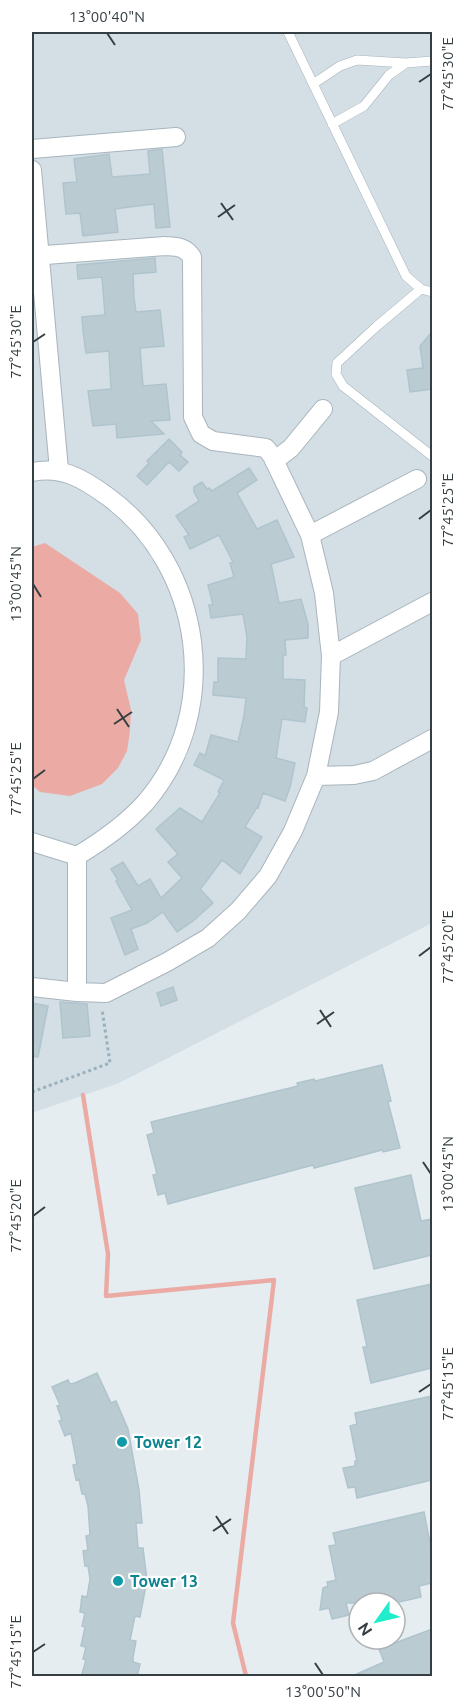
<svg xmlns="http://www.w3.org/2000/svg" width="464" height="1708" font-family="Ubuntu,sans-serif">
<rect width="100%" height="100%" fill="#e5edf1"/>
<path fill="#d3dee5" d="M32,32H432V923L119,1083L32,1113Z"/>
<path fill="#ebaba4" d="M45,543L120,593L138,614L141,640L124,680L131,710L130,731L127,751L118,768L102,784L70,796L40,792L32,785V547Z"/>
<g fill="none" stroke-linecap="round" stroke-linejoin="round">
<path stroke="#ebaba4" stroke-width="4.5" d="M83,1095L108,1254L106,1296L274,1280L233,1623L246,1676"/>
</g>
<path fill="#bbcbd2" stroke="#afc4cd" stroke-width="1.5" d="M162,149L170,227L156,228L154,204L129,207L115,209L118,232L83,236L80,213L66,214L63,183L77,182L74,159L109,154L112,177L138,175L150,174L148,151Z
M155,258L156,272L133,274L134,298L136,312L160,310L164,346L140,348L141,362L143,386L166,384L170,420L151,421L164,434L117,438L116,424L93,426L88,391L111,389L109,351L86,353L83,331L82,317L105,315L102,277L78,279L77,265Z
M432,332V389L410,392L407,370L423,368L420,346Z
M169,439L182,452L180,455L188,462L179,471L169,462L147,485L137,476L149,463L147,461Z
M249,468L257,480L237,493L257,529L277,520L294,557L271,564L279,603L301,599L308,624V638L285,640L286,655H283V679L305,680L304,707L307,708L305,722L282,719L276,758L295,763L290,787L285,801L263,793L258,808L257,807L245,827L262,837L240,874L222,860L205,883L200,889L213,903L193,921L177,932L163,912L147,923L131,929L138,949L125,955L111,918L132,910L116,881L118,880L111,869L123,862L138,886L150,879L161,898L182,878L168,862L178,854L156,829L180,808L202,822L220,793L218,792L224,780L194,765L200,753L205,756L211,735L238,742L244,716L246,698L213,695L214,682H218V658L246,659L247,637L243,614L211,618L209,605H213L208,585L234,577L230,563L233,562L219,535L190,549L184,537L189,535L176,516L199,501L194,492V487L202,482L207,489L209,488L212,491Z
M173,987L177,1000L161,1006L157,993Z
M60,1002L87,1004L90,1036L63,1038Z
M32,1003L48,1006L38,1057L32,1056Z
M382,1065L391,1101L388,1102L400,1148L383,1152L382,1150L314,1168L313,1165L168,1204L165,1193L158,1195L153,1175L157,1174L147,1135L154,1133L151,1122L298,1086L297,1083L314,1079L315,1081Z
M411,1175L421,1221L432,1219V1255L374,1269L355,1188Z
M432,1284V1368L371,1383L363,1347H367L357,1300Z
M97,1373L111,1403L116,1401L128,1429L139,1490L142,1523H136L138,1548H143L147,1580L140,1617L135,1616L130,1640L136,1641L133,1657V1662L140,1664L137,1677H81L86,1660L83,1659L86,1647L81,1646L85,1627L82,1626L85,1613L80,1612L82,1596L87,1597L90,1579L88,1566H85L83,1551L88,1550L86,1536L90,1535L88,1506L85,1494H82L79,1479L76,1480L73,1465L77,1464L71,1433L65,1436L59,1421L62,1420L57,1406L60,1405L52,1387L68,1380L70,1384L75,1383Z
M432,1396V1480L357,1498L355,1487L348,1488L343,1468L355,1466V1461H357L350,1426L357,1424L355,1413Z
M424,1512L432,1553V1583L419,1586L421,1597L395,1603H346L349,1615L332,1619L329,1608L320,1610L323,1588L328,1586L327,1582L336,1580L329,1546L336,1545L333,1533Z
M432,1629V1677H350L384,1662L379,1649Z"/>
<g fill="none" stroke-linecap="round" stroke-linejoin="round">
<g stroke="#a8b5bc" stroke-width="10">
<path id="service" d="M288,32L406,276L421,289L432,292
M313,84L340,66L357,60L406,63L432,61
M332,124L364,106L389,75L406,63
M421,289L377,326L337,363L336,374L343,386L432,456"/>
</g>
<g stroke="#a8b5bc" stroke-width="20">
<path id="minor" d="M32,149L176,137
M32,170L59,470
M32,256L165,246C176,247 185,246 192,257L193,417L201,434L213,441L266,448L272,456L310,535L324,593L331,656L329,712L316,776L293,831L268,876L238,911L208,938L167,962L106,993L77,992
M274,461L291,448L323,409
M32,472C62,466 82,478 107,496C204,566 224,712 145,803C125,825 102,841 77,856L32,842
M310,535L417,479
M331,656L432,602
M316,776L354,775L373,771L432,739
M32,987L77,992V856"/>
</g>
<path stroke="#9ab1bd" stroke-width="3" stroke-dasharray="3 3" stroke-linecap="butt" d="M32,1092L110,1063L102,1009"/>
<use href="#service" stroke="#fff" stroke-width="9"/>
<use href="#minor" stroke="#fff" stroke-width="18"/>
</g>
<path fill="none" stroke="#353f43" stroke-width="2" d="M107,33L115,45M419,82L431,74M221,203L233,220M218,217L235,205M33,342L45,334M419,519L431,510M33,584L41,597M117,709L129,727M114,724L132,712M33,779L45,770M419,956L431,947M320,1010L331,1027M317,1024L334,1012M423,1162L431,1174M33,1216L45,1207M419,1392L431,1384M216,1516L228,1534M213,1531L231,1519M33,1652L45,1644M315,1663L323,1675"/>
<g fill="#0f9aa8" stroke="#fff" stroke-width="2">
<circle cx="122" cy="1442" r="6"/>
<circle cx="118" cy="1581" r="6"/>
</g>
<g text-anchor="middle" stroke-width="4.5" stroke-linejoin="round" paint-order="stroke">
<g font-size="16" font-weight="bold" fill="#0d838f" stroke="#fff" text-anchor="start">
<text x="134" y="1448">Tower 12</text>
<text x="130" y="1587">Tower 13</text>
</g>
</g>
<rect width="464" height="1708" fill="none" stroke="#ffffff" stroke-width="66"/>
<g transform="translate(377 1621) rotate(236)"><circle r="28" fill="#ffffff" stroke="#aeb2b4" stroke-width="1.5"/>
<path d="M0-4.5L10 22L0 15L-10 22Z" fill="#21edcd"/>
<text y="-9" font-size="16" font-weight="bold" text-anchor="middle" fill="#353f43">N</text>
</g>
<rect x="33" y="33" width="398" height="1642" fill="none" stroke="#353f43" stroke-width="2"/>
<g font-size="15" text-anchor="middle" fill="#353f43">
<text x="107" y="22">13°00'40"N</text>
<text transform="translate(448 74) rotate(-90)" y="5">77°45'30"E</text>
<text transform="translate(16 342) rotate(-90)" y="5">77°45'30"E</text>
<text transform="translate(448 510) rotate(-90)" y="5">77°45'25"E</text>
<text transform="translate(16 584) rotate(-90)" y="5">13°00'45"N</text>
<text transform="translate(16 779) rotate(-90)" y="5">77°45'25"E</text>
<text transform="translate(448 947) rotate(-90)" y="5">77°45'20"E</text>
<text transform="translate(448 1174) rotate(-90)" y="5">13°00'45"N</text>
<text transform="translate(16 1216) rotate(-90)" y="5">77°45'20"E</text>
<text transform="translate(448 1384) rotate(-90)" y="5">77°45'15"E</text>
<text transform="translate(16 1652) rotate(-90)" y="5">77°45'15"E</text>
<text x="323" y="1697">13°00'50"N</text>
</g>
</svg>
